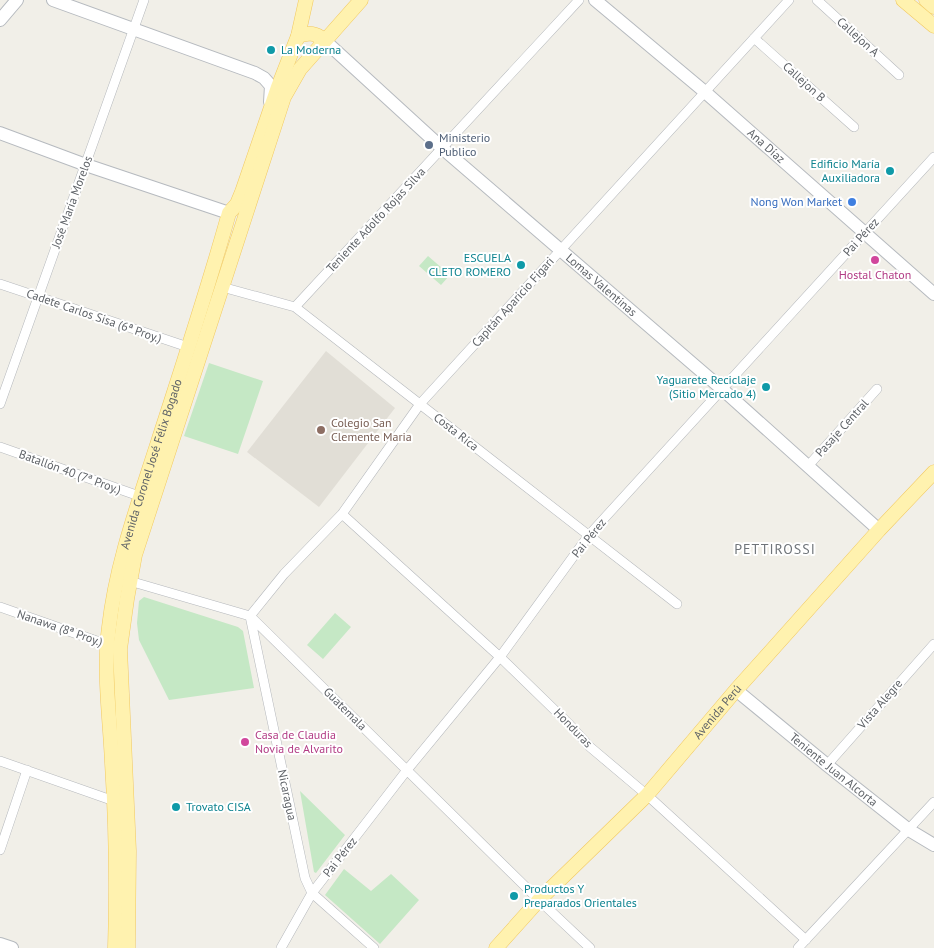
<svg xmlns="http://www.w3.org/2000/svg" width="934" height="948" font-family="'PT Sans',sans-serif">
<rect width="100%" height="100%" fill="#f1efe8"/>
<path fill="#e1ded6" d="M326,351L395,408L319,507L247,452Z"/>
<path fill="#c5e8c5" d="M428,256L450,275L441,285L419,266Z
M209,363L263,381L238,454L184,436Z
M144,597L238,627L243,631L254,688L169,700L139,640L137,623L139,601Z
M335,613L351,627L323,659L307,645Z
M300,791L345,835L316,873L314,872Z
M344,869L371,891L391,874L419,900L380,944L325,895Z"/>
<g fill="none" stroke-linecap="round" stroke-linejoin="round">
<g stroke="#b5b8bc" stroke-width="10">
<path id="street" d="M817,0L899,75
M754,38L854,127
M0,284L188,347
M222,287L295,307L677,604
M295,307L579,0
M0,404L144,0
M0,447L139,496
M808,466L877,389
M342,514L500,657L569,724L590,747L647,795L806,940
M126,580L250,616L539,900L590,948
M0,607L111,646
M250,616L284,574L342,514L420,404L789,0
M250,616L305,878L312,893L374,948
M0,761L114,801
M827,765L934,644
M0,850L27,770
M281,948L312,893L407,770L500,657L589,535L934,157
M798,948L934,802"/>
</g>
<g stroke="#b6babf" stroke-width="14">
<g id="secondary">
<path d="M53,0L255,73L264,78L271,86L270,102"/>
<path id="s1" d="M595,0L705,92L934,294"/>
<path d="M0,20L17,0"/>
<path id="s2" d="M324,40L442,148L722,389L879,530"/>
<path d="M0,133L86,165L229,213"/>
<path id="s3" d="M736,690L827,765L909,830L934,845"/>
<path d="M0,944L12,948"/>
</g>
</g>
<g stroke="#f2c960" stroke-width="15">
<g id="primary">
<path d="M903,0L934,26"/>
<path d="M926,0L934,7"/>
<path d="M298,36C309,32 316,33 324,40"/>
<path id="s4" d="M115,948C117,886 116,825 112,763C110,718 103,671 109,627C116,565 137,507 156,448C181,370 207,292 229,213L237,204L242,192L278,87L298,36L306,0"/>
<path d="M128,948L129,851L120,649L127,599L135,555L284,97L300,69L361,0"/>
<path id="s5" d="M496,948L539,900L647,795L736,690L879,530L934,472"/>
</g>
</g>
<use href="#street" stroke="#fff" stroke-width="9"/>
<use href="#secondary" stroke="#fff" stroke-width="12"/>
<use href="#primary" stroke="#fff2af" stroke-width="14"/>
</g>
<g fill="#0f9aa8" stroke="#fff" stroke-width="2">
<circle cx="271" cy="50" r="5"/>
<circle cx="890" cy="171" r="5"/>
<circle cx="521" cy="265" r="5"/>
<circle cx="766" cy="387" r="5"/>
<circle cx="176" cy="807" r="5"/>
<circle cx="514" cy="896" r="5"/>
</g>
<circle fill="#5c6f8a" stroke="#fff" stroke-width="2" cx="429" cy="145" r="5"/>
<circle fill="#3f7fe0" stroke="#fff" stroke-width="2" cx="852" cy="202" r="5"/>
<g fill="#d1479c" stroke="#fff" stroke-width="2">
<circle cx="875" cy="260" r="5"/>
<circle cx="245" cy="742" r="5"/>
</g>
<circle fill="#8d6e63" stroke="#fff" stroke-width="2" cx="321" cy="430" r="5"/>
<g text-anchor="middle" stroke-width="4" stroke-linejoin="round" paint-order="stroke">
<g font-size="12" fill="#5f6368" stroke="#fff">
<text transform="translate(858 37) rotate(42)" y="4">Callejon A</text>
<text transform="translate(804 82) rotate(42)" y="4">Callejon B</text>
<text dy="4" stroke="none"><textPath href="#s1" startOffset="225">Ana Díaz</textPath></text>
<text transform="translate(72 202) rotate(-70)" y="4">José María Morelos</text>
<text transform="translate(376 220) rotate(-47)" y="4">Teniente Adolfo Rojas Silva</text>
<text transform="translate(861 237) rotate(-48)" y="4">Pai Pérez</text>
<text dy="4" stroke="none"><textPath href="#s2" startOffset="370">Lomas Valentinas</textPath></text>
<text transform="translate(513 302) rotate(-48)" y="4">Capitán Aparicio Figari</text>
<text transform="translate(94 316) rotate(19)" y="4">Cadete Carlos Sisa (6ª Proy.)</text>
<text transform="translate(842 428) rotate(-48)" y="4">Pasaje Central</text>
<text transform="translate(456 432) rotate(38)" y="4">Costa Rica</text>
<text dy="4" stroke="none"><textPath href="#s4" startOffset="490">Avenida Coronel José Félix Bogado</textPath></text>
<text transform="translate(70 472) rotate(20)" y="4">Batallón 40 (7ª Proy.)</text>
<text transform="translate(589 538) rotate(-51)" y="4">Pai Pérez</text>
<text transform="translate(60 628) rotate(19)" y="4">Nanawa (8ª Proy.)</text>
<text transform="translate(880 704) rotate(-49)" y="4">Vista Alegre</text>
<text transform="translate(345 709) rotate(45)" y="4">Guatemala</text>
<text dy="4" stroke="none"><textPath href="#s5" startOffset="324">Avenida Perú</textPath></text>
<text transform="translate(573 728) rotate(46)" y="4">Honduras</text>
<text dy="4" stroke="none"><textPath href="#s3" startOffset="126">Teniente Juan Alcorta</textPath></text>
<text transform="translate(287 795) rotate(78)" y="4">Nicaragua</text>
<text transform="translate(340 857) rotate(-52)" y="4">Pai Pérez</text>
</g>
<g font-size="12" fill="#0d838f" stroke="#fff" text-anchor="start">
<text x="281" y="54">La Moderna</text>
<text x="880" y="168" text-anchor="end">Edificio María<tspan x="880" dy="14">Auxiliadora</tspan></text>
<text x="511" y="262" text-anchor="end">ESCUELA<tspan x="511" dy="14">CLETO ROMERO</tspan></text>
<text x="756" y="384" text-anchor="end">Yaguarete Reciclaje<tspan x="756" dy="14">(Sitio Mercado 4)</tspan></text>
<text x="186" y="811">Trovato CISA</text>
<text x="524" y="893">Productos Y<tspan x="524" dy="14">Preparados Orientales</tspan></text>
</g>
<g font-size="12" fill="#4e5e75" stroke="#fff" text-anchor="start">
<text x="439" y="142">Ministerio<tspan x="439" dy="14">Publico</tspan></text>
</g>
<g font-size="12" fill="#366cbe" stroke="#fff" text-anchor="end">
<text x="842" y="206">Nong Won Market</text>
</g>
<g font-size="12" fill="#b23c85" stroke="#fff">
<text x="875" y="279">Hostal Chaton</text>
<text x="255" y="739" text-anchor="start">Casa de Claudia<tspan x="255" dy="14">Novia de Alvarito</tspan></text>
</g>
<g font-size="12" fill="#785e54" stroke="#fff" text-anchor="start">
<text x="331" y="427">Colegio San<tspan x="331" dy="14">Clemente Maria</tspan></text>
</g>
<g font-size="14" letter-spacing="1" fill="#70757a" stroke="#fff">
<text x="775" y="554">PETTIROSSI</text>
</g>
</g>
</svg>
